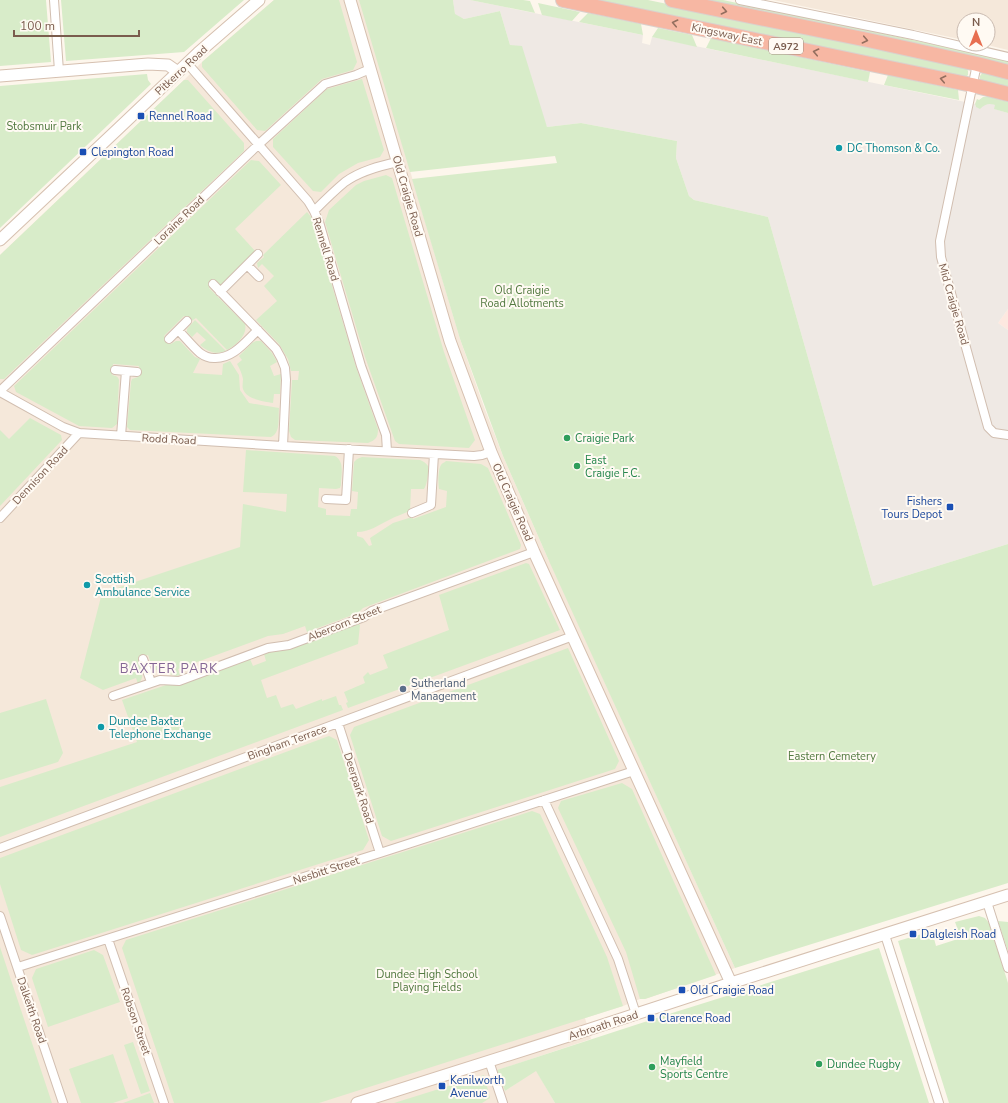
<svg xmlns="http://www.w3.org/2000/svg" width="1008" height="1103" font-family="'Nunito Sans',sans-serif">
<rect width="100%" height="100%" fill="#fdf6ec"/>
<path fill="#f5e8da" d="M274,0H390L403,147L460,339L484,407L503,456L549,561L569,555L557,577L735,968L645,999H640L623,1006L585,1018L591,1039L498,1070L505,1091L536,1070L555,1103H12L0,1067V255L184,80L202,62Z
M773,0H1008V50L983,44H988V20H964V40Z"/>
<path fill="#fde8e0" d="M1008,309V330L998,323Z"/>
<path fill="#efe9e4" d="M453,0H470L643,35L642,43L650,45L652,37L975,104L976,107L990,103L995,105V109L1008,113V309L998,323L1008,330V544L873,586L768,217L694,200L689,196L676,158L677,141L581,123L547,127L510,45L500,11L464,19L455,15Z"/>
<path fill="#d8ecc9" d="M0,0H46L51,62L0,66Z
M61,0H244L184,52L66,61Z
M274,0H339L357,62L353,70L322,79L265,131L257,130L202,67V62Z
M359,0H453L455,14L464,19L500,11L510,45L522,46L547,127L581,123L677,141L676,158L689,196L694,200L768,217L873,586L1008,544V883L735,968L549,561L503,456L460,339L412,179L557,163L555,156L410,172Z
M470,0H523L530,1L535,13Z
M584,0H648L962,65L966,67L968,71V75L966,77Z
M695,0H723L1008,60V67Z
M538,3L580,12L572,21L542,15Z
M588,13L641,24L643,35L579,22Z
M658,28L692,35L697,47L652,37Z
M711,38L870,72L868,82L706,48Z
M983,72L1008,76V89L983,82L980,79V76Z
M147,74L148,80L151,84L0,228V86Z
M888,75L958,90L959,100L884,85Z
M362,79L384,150L380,157L358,163L339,174L321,192L313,191L273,147V139L327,89Z
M184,80H188L244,143V151L4,379H0V255Z
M983,97H989L1008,102V113L994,109L995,105C989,103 985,104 980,109L976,107L975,104L977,99L979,100Z
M251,160L259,161L281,185L235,229L256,252L223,284H218L215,281L209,288L245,324C248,335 236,345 227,350L196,318L190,322L184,316L164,336L171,344L176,341H180L195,357L200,359L193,373L222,375L223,364L230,361L239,375L240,390L249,403L279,408C278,417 281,433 271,437L130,430L127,427L131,382L132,379L138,377L139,366L113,364L112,375C116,376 118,376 119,380L117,424L112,428L79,426L16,392L14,386Z
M386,175L392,178L444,352L475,440L469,448L399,444L395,441L365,357L325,222L329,210L356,185L364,181Z
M307,212L312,218L356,367L378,429C378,437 376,440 368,443L295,440L291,437L289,431L292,380H298L299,371H291L288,359L279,344L256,320L277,301L264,286L274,276L262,264L258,268L257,263L264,257L263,255Z
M195,320L226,351C216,355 208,352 200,345L206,340L197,332L192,337L187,332V329Z
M256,341H261L272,353L277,362L270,366L274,376L281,374L280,394H274L273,403C264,401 247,400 243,389C242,386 243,382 243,379C242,374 240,369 237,364L242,360L239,356L252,343Z
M30,418L61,435L62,440L0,506V430L9,439Z
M246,450L335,456C345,462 341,474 341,485L340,488L336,489L319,488L318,507L326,509V515L350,516L351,509H357L358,492L352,491L354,462L357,459L362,457L420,460C423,461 426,463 428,466C429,471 427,485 424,489H411L410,511C403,514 396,516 389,520C378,525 370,532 357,532V536L363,538L369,546L372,545L370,538L393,523L412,517L413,519L446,507L447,491L439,489C438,484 438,469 441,465C442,463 444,463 446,461L481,464L488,468L521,545L520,549L363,608L358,613L307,632L305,626L283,634L268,636L178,669L180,675L176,676L153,669L148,655L138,658C141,666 146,677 138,684L136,678L103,690L80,678L102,593L240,547L243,504L286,512L287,494L243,492Z
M526,563L529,564L560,630L348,708L346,703L348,702L344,692L365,683L363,677L368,672L370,675L388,668L383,655L449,630L439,595Z
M357,623L360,625L358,644L261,680L267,698L276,695L281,708L293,704L296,709L322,699V701L336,696L339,705H341L343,710L0,837V787L137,742L122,700L169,684L179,685L250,659L253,666L266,661L264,654L270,652L290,648Z
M568,648L619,761L615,769L391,841L382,836L350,735L354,727Z
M46,699L63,753L58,762L0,780V713Z
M329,736L337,740L369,840L363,850L32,955L21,950L0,884V858Z
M622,783L632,789L716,975L645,999H640L626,952L558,808L561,801Z
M532,811L540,814L607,957L623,1006L319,1103H174L122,948L126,940Z
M979,916L985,918L989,923L1008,983V1103H949L898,941L932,931L936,946L961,938L955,922Z
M998,921L1008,922V951Z
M0,947L52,1103H0Z
M879,948L929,1103H555L536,1071L505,1091L497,1070L669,1014Z
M94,950L103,955L120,1002L48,1027L32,978L36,969Z
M133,1042L150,1091L141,1094L124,1045Z
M113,1054L128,1098L113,1103H81L69,1069Z
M484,1075L490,1098L482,1103H394Z
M150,1093L154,1103H123Z"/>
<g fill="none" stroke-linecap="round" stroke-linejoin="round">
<g stroke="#d1beb0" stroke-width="10">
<path id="street" d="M54,0L59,71
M740,0L913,35L1008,57
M187,63L308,201L314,211L319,222L361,366L386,435L387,451
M977,64L940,241L941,257L988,427L994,433L1008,435
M314,211C324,201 334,191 345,182C360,171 379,166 398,162
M247,265L259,277
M213,284L276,349L281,358L285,368L286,380L283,446
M220,292L258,254
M178,330C185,337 192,346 200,353C204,356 209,358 214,358C233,359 245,342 258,330
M169,339L187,321
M115,370L137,372
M0,391L258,145L325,84L356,75L370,69
M0,392L63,427L79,433L283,446L474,456L482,455L491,452
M121,436L126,371
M326,499L346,500L349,449
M412,513L431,505L434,454
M0,518L79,433
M143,659L151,682
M113,696L160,680L179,681L268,648L289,645L364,617L372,611L534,552
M338,723L380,853
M544,800L618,959L636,1014
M0,848L573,636
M987,902L1008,968
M0,916L63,1103
M885,935L939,1103
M108,939L164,1103
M18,967L380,853L634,771
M489,1061L503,1103"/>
</g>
<g stroke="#d6c0b0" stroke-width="13">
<path id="secondary" d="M350,0L450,341L491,452L534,552L731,983
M0,76L148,64L168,65L178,72
M0,240L119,128L198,53L259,0
M357,1103L578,1033L731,983L1008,895"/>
</g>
<g stroke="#dad1cd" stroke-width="16">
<path id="highway" d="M563,0L880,66L972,85L1008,94
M672,0L868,40L977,64L1008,72"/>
</g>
<use href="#street" stroke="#fff" stroke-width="8"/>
<use href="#secondary" stroke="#fff" stroke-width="11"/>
<use href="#highway" stroke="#f7b7a3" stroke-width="14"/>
</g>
<defs><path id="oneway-chevron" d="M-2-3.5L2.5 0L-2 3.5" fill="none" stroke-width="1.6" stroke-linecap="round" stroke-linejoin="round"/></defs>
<g stroke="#936e5e">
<use href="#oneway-chevron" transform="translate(724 11) rotate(12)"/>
<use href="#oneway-chevron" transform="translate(675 23) rotate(-168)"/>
<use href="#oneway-chevron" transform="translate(865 40) rotate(12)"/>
<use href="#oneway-chevron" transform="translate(816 52) rotate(-168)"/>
<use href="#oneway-chevron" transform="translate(943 79) rotate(-168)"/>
</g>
<g fill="#1a4fb4" stroke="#fffaf3" stroke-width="1.5">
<rect x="137" y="112" width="8" height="8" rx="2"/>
<rect x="79" y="148" width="8" height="8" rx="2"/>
<rect x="946" y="503" width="8" height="8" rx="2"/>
<rect x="909" y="930" width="8" height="8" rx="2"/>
<rect x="678" y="986" width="8" height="8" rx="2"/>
<rect x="647" y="1014" width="8" height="8" rx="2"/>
<rect x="438" y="1082" width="8" height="8" rx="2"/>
</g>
<g fill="#0f9aa8" stroke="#fffaf3" stroke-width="1.5">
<circle cx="839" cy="148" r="4"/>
<circle cx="87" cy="585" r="4"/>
<circle cx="101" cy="727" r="4"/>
</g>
<g fill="#2e9e5b" stroke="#fffaf3" stroke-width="1.5">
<circle cx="567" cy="438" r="4"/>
<circle cx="577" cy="466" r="4"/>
<circle cx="819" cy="1064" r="4"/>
<circle cx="652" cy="1067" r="4"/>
</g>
<circle fill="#5c6f8a" stroke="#fffaf3" stroke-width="1.5" cx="403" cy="689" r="4"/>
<g text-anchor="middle" stroke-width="4" stroke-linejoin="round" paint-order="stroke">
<rect fill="#fffaf3" stroke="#a28b7f" stroke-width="1" x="769" y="38" width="34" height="16" rx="3"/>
<g font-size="10" font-weight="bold" fill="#7a5c4d">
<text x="786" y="50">A972</text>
</g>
<g font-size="11" fill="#7a5c4d" stroke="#fffaf3">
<text transform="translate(727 34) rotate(12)" y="4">Kingsway East</text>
<text transform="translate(181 70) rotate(-43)" y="4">Pitkerro Road</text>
<text transform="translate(408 196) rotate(74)" y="4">Old Craigie Road</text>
<text transform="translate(179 220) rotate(-44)" y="4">Loraine Road</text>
<text transform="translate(326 249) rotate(73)" y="4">Rennell Road</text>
<text transform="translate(954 304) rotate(74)" y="4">Mid Craigie Road</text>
<text transform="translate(169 439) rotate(3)" y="4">Rodd Road</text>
<text transform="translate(40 475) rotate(-47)" y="4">Dennison Road</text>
<text transform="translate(513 502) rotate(66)" y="4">Old Craigie Road</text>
<text transform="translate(344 623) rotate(-22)" y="4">Abercorn Street</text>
<text transform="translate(287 742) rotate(-20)" y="4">Bingham Terrace</text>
<text transform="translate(359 788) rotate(72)" y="4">Deerpark Road</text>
<text transform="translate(326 870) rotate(-18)" y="4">Nesbitt Street</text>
<text transform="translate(32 1010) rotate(71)" y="4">Dalkeith Road</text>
<text transform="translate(136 1021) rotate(71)" y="4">Robson Street</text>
<text transform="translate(603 1025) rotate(-18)" y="4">Arbroath Road</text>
</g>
<g font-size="11" fill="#164399" stroke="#fffaf3" text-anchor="start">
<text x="149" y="120">Rennel Road</text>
<text x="91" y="156">Clepington Road</text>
<text x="942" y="505" text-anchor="end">Fishers<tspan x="942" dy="13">Tours Depot</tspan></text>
<text x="921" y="938">Dalgleish Road</text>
<text x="690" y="994">Old Craigie Road</text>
<text x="659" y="1022">Clarence Road</text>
<text x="450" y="1084">Kenilworth<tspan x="450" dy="13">Avenue</tspan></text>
</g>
<g font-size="11" fill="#537a41" stroke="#fffaf3">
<text x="44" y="130">Stobsmuir Park</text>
<text x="522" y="294">Old Craigie<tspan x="522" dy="13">Road Allotments</tspan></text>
<text x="832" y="760">Eastern Cemetery</text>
<text x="427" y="978">Dundee High School<tspan x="427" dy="13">Playing Fields</tspan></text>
</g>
<g font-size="11" fill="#0d838f" stroke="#fffaf3" text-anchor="start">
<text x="847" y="152">DC Thomson &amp; Co.</text>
<text x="95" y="583">Scottish<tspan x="95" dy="13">Ambulance Service</tspan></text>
<text x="109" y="725">Dundee Baxter<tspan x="109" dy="13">Telephone Exchange</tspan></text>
</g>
<g font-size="11" fill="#27864d" stroke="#fffaf3" text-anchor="start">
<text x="575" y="442">Craigie Park</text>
<text x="585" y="464">East<tspan x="585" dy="13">Craigie F.C.</tspan></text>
<text x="660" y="1065">Mayfield<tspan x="660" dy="13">Sports Centre</tspan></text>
<text x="827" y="1068">Dundee Rugby</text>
</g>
<g font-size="11" fill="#4e5e75" stroke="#fffaf3" text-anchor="start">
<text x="411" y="687">Sutherland<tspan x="411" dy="13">Management</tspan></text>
</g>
<g font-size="13" letter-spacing="1" fill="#846695" stroke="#fffaf3">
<text x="169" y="673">BAXTER PARK</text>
</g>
</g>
<g transform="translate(976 32)"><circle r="19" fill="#fffaf3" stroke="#cabbb1"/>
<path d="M0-3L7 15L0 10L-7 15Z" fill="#e76f51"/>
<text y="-6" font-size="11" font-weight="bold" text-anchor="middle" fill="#7a5c4d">N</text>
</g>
<path d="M14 30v6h125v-6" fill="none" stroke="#7a5c4d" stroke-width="2"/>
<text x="20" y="30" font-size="12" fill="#7a5c4d" stroke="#fffaf3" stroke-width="3" paint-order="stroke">100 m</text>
</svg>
